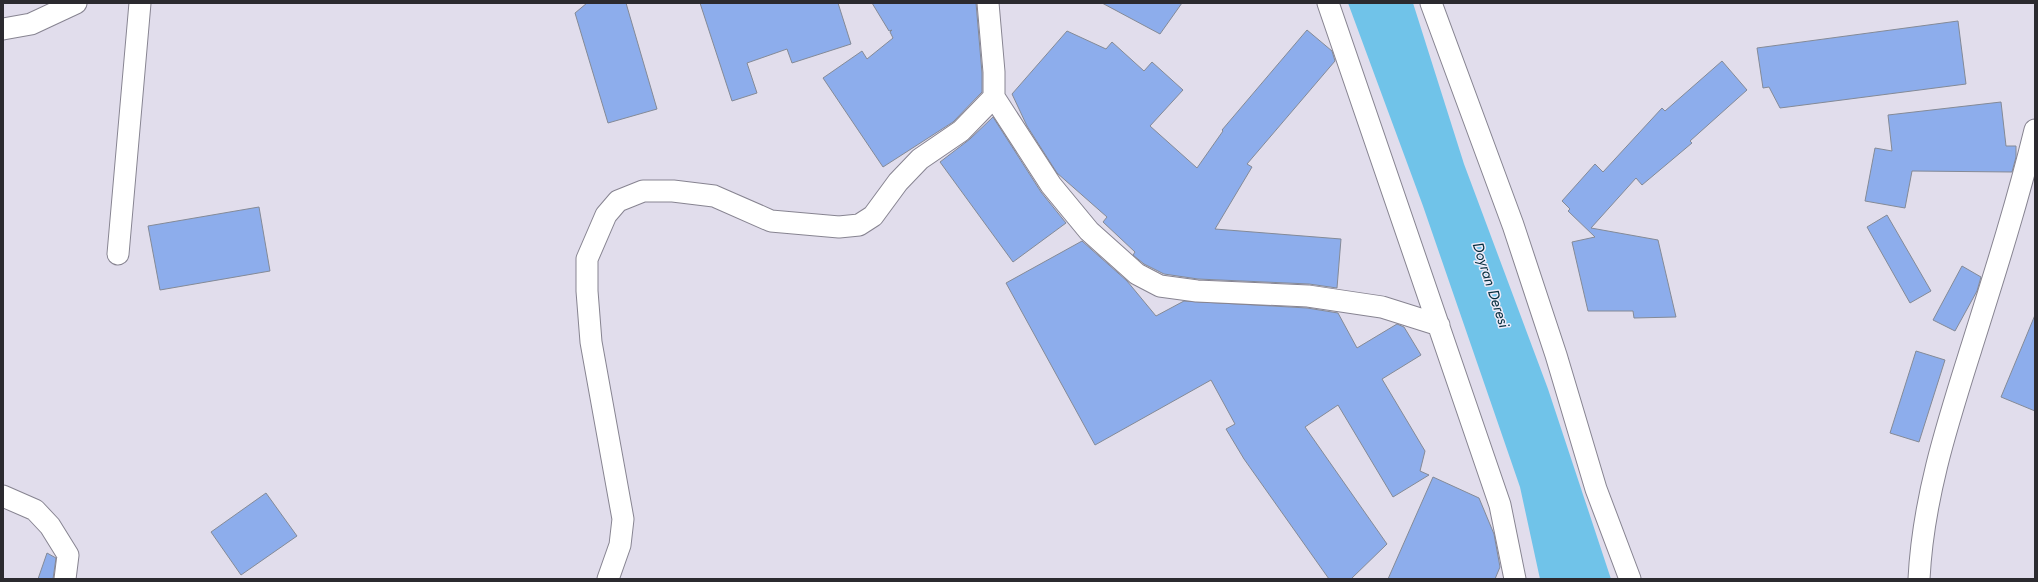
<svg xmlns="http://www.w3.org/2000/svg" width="2038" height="582" font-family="Jost,sans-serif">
<rect width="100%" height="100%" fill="#e1ddec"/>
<path fill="#70c3e9" d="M1348,3H1413L1464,164L1548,389L1611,579H1540L1520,487L1423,206Z"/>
<path fill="#8dadec" stroke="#848a97" d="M587,3H626L657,109L608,123L575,13Z
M700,3H838L851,44L792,63L787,49L747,63L757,93L732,101Z
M872,3H976L982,73V92L953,122L883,167L823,78L862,51L867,59L893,38L890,32L892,30L889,31Z
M1102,3H1182L1160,34Z
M1958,21L1966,84L1780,108L1769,87L1763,88L1757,48Z
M1307,30L1332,51L1335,61L1247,164L1252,167L1215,229L1341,239L1337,288L1309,284L1198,279L1164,274L1144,264L1133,255L1135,252L1103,222L1107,217L1057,173L1027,126L1012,94L1067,31L1106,49L1112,42L1144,71L1152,62L1183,90L1150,126L1197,168L1223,131L1222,130Z
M1722,61L1747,90L1690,141L1692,143L1642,185L1636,178L1591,228L1658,240L1676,317L1634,318L1633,311H1588L1572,242L1595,237L1568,211L1570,209L1562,201L1595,164L1603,172L1662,108L1665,111Z
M2001,102L2006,146H2016V157L2012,172L1912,171L1905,208L1865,201L1875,148L1892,151L1888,115Z
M993,117L1041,192L1066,223L1013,262L940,162L970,139Z
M259,207L270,271L160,290L148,226Z
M1887,215L1931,291L1910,303L1867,227Z
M1082,241L1127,281L1156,316L1184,301L1307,308L1338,313L1357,348L1397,324L1404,327L1421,355L1382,379L1425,451L1420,471L1429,475L1393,497L1338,405L1305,427L1387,544L1351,579H1329L1244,459L1226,429L1235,424L1211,380L1095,445L1006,283Z
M1962,266L1981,277L1977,291L1955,331L1933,320Z
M2035,315V411L2001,397Z
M1916,351L1945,360L1919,442L1890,433Z
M1433,477L1479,498L1494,534L1500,567L1495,579H1388Z
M266,493L297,536L241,575L211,532Z
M47,553L56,558L53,579H38Z"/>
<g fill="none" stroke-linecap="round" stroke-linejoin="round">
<g stroke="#878491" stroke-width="23">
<path id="minor" d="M1328,3L1500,505L1515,579
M1431,3L1513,225L1556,355L1596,489L1630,579
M3,29L31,24L76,3
M994,97L1051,185L1089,231L1137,274L1160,286L1197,291L1308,296L1382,307L1439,325
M118,254L140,3
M3,496L35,510L50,526L68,555L65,579
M608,579L620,545L623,519L591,342L587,291V259L606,215L618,201L643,191H673L714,196L771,221L839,227L859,225L873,216L898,182L920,159L961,131L994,97V72L988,3
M1919,579C1923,499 1947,425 1971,349C1994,276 2017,204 2035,130"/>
</g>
<use href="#minor" stroke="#fff" stroke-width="21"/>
</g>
<g text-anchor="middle" stroke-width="3" stroke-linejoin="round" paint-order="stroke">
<g font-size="15" font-style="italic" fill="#072f3e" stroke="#eeebf9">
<text transform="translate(1491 285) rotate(72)" y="5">Doyran Deresi</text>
</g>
</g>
<rect width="2038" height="582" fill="none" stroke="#2b2a2f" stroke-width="8"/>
</svg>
